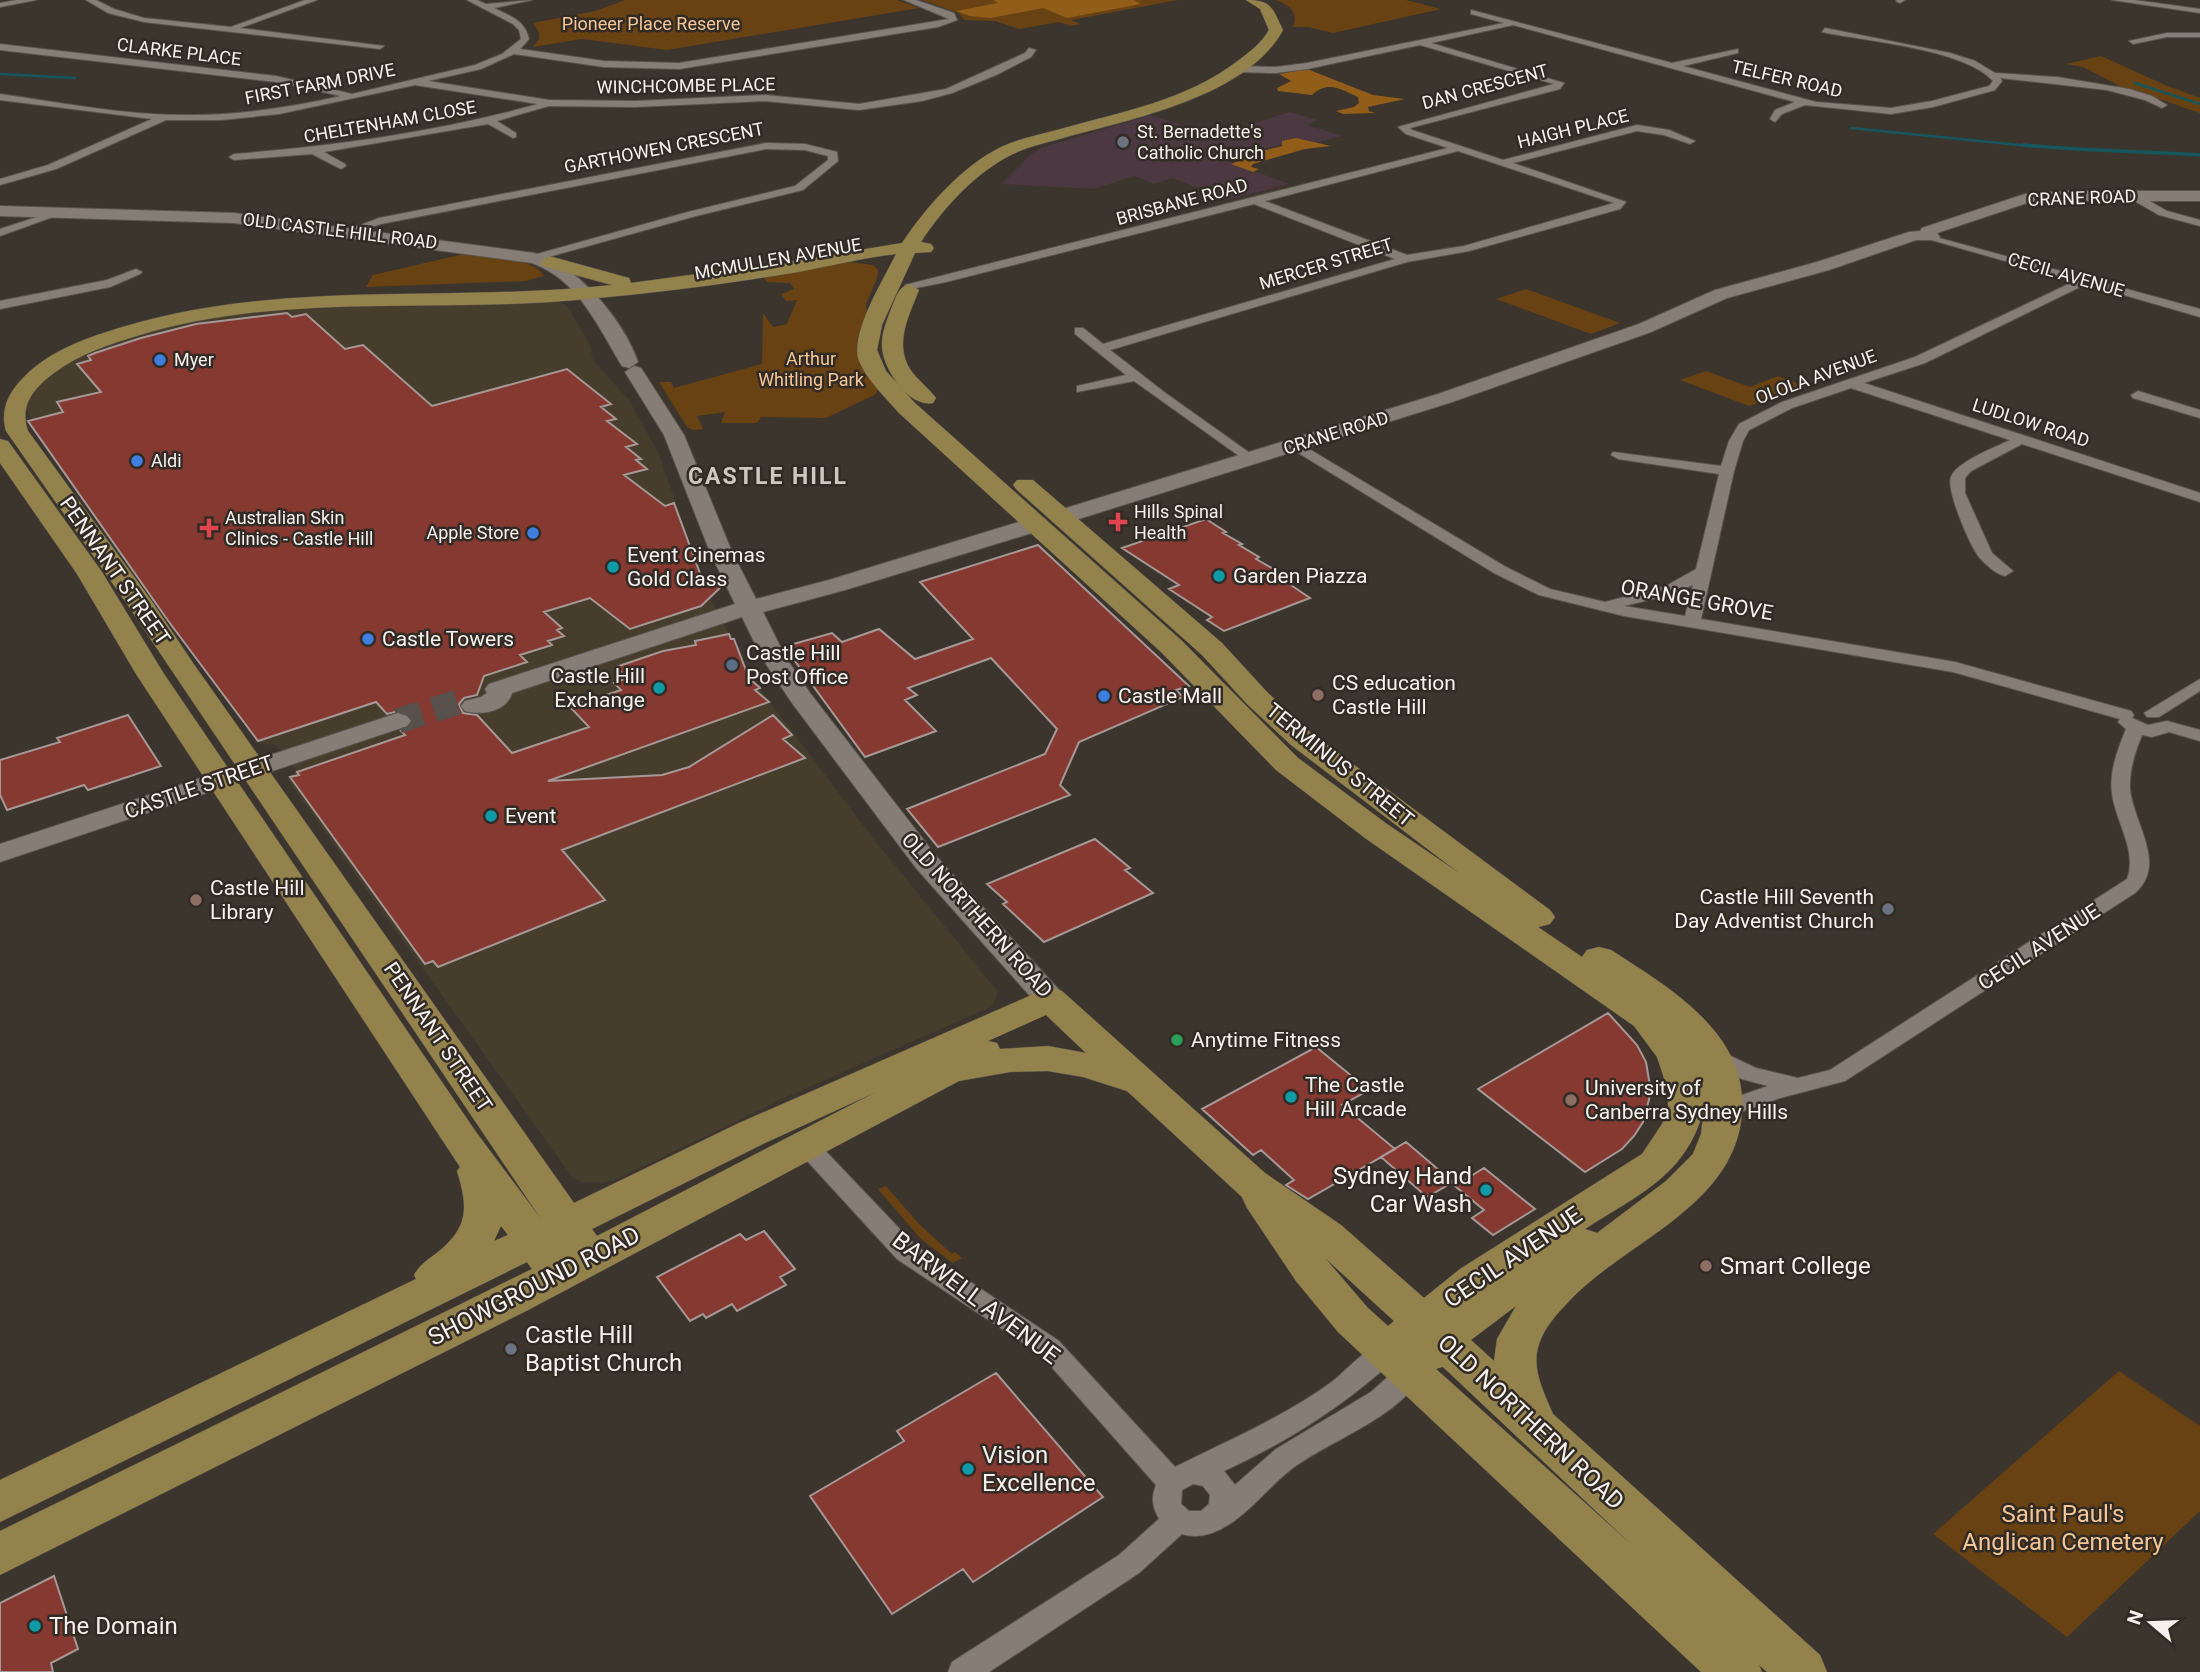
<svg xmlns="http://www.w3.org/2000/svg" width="2200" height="1672" font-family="Roboto,sans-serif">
<rect width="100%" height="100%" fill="#3c352e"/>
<path fill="#463d2c" d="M555,301L566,305L589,342L593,360L629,400L659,454L703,583L750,676L873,838L998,992L993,1005L984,1010L784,1098L615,1180L603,1183L582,1182L572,1177L287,779L296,771L276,745L260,744L258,741L34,425L26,405L41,382L69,361L104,345L181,322L295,307Z"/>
<path fill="#4b3841" d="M1290,112L1317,120L1307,125L1343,136L1314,143L1303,139L1222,159L1289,184L1227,200L1173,178L1154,184L1135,176L1093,189L1002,184L1031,154L1041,148L1150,115L1213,135Z"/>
<path fill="#684213" d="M625,0H897L919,8L667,50L582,39L533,47L539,39V32L533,23L595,11Z
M922,0H1178L1071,20L1081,24L1071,26L1059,22L1019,29L995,21L964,20L959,13Z
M1276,0H1406L1441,9L1333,33L1309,27H1293C1299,12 1289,5 1276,0Z
M2101,56L2165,85L2200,98V113L2154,97L2106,88L2118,85L2083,67L2066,64Z
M464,254C484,256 534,257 544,276L526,281L366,287L373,275Z
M849,262L873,265L878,270L877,279L866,304L867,314L858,337L857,347L861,366L878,388L876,394L826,418L761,417L757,423H721L725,412L697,416L703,429L694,430L687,427L659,382H671L674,388L762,364L763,313L773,327L787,324L797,300L786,301L781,294L794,289L790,283L767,282L762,275Z
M1526,289L1620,323L1591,334L1496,299Z
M1706,371L1750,387L1778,376L1804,386L1749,406L1680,380Z
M886,1186L919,1224L952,1254L955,1252L962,1258L953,1263L921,1239L878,1189Z
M2119,1371L2200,1426V1511L2067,1637L1933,1534Z"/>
<path fill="#925d18" d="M993,0H1134L1141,4L1067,18L1043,8L991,18L970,16L956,11L998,3Z
M1307,69L1373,95L1405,99L1368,107L1369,111L1375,113L1343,114L1336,111L1354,107L1359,103L1358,97C1341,89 1328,80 1312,95L1278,91L1277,88L1291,81L1279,74Z
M1296,138L1331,146L1305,149L1253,164L1251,167L1259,169L1253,172L1231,164L1246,158V155L1282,146V141Z"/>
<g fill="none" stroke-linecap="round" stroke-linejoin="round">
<path stroke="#16575e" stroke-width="2.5" d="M0,74L75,78
M2135,83L2200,104
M1851,128L2040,147"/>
<path stroke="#16575e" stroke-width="3.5" d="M2023,145C2082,151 2141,151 2200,155"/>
</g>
<path fill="#853930" stroke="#a59896" stroke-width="2" d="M287,313L292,317L306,314L345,349L363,345L432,406L567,369L611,404L601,407L616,419L607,421L637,444L626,447L641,459L636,460L647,469L624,475L665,506L674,503L704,584L720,579L723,585L701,606L630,629L590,598L544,612L562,628L557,630L564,636L548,641L552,645L520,655L527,662L484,676L477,695L464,698L459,704L463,713L477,715L512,753L589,727L570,707L621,690L614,683L627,678L616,667L663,651L696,645L695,641L729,634L731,639H734L749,678L760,688L755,690L769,702L548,781L662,775L689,767L773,715L792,735L783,739L805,758L562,850L605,900L438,967L433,961L425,964L290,777L299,775L297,772L405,735L401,731L409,728L413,719L408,714L399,711L387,714L376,702L258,741L169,622L28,421L63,412L57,402L101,392L77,364L91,360L88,356L95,353L141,338L196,324Z
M1206,519L1226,532L1223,533L1242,544L1239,545L1259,557L1256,559L1277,571L1273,573L1310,598L1224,631L1207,620L1212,617L1169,589L1179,585L1122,548Z
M1038,545L1189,686L1176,690L1183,697L1079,742L1060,785L1070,795L938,847L907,809L1045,754L1057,729L991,658L908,688L917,695L905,700L936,731L865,757L795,661L790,645L832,633L842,642L879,629L915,659L973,639L920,582Z
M128,715L161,766L88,790L84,785L7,810L0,795V760L60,742L57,738Z
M1095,839L1130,868L1125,870L1153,893L1044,942L1003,904L1007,902L987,884Z
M1608,1013L1637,1045L1646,1062L1651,1092L1643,1122L1634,1136L1622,1149L1585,1172L1478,1089Z
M1316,1047L1369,1090L1342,1105L1395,1149L1308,1199L1286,1185L1294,1180L1261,1150L1253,1155L1202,1109Z
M1406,1142L1453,1182L1427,1197L1381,1157Z
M1484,1168L1535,1209L1493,1235L1472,1218L1484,1210L1455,1186Z
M764,1231L795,1269L780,1277L786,1285L737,1311L732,1304L706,1318L703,1314L690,1321L657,1277L740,1234L746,1240Z
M996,1373L1103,1497L973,1582L963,1569L892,1614L810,1496L904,1441L897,1431Z
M54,1576L78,1649L51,1663L53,1672H0V1603Z"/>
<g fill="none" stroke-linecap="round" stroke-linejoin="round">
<path stroke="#58514b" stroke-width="25" stroke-dasharray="25 12" stroke-linecap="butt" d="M398,721L461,701"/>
<g stroke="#5a544e" stroke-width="2">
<path id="street" d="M17,0H36L0,7V3Z
M86,0H96L114,9L144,18L231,27L305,0H317L240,28L384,46L380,49L144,22L108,13Z
M467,0H477L486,4L532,0L494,8C510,16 525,20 529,39L520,49L604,61L679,63L949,19L904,0H916L954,13L957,20L938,27L679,69L604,67L514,54L481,69L428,81L549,100L636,101L765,95L859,104L946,89L1025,53L1029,48L1036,50L1031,57L996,75L952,93L922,101L859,110L765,101L636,107L549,106L497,121L516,133V137L513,138L488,124L324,152L345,164L346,166L341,169L312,154L234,160L229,157L234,154C336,146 439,132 538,104L415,85L279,114L221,120H166L56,169L0,185V179L48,165L152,119L0,100V94C64,103 128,116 192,115C242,115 292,107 341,96L276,82L0,50V44L276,76L352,94L475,65L502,54L521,39L519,30L513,24Z
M1905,0L1900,3L1896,1L1897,0Z
M2112,0H2134L2200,9V13Z
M1471,10L1672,63L1738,49V53L1683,66L1816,102L1891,108L1932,101L1989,86L1993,81C1965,49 1865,41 1822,32L1825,28L1950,53L1975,61L1995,73L2057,77L2129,89L2152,96L2167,105L2162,108L2145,100L2107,90L2000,78L2002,81L1995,90L1933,107L1891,114L1805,105L1782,114L1775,122L1770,119L1775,110L1795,102L1513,25L1431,43L1564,83L1560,89L1410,128L1412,130L1503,160L1637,125L1669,130L1695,141L1690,144L1664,135L1637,131L1513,163L1626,202L1620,209L1469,251L1407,262L1110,350L1164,392L1254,456L1256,459L1249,463L1134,381L1077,392V386L1126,375L1075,334V328H1083L1103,344L1395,259L1254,204L946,282L911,289L905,285L1448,148L1406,134L1398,127L1554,84L1420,45L1307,69L1276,73L1239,72L1235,69L1239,66L1276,67L1307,63L1504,23L1471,14ZM1458,151L1614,203L1464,246L1407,255L1265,201Z
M2167,33H2200V37H2167L2133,44L2129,41Z
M766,143L805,144L837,152L838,161L803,190L696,216L534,261L530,260V256L688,212L795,186L828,160V156L805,150L766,149L381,224L350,234L345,231L379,218Z
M2131,195H2139L2167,211L2200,220V226L2159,215L2131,199Z
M52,212L61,214L0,236V229Z
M1928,235L2200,309V317L2086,284L1925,363L1864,383L2200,493V502L2022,444L1971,471L1965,478V493L1992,553L2013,571L2005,576C1996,574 1985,564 1979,557C1970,546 1946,490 1951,477C1956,462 1996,447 2010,440L1851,388L1792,408L1749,430L1743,441L1734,471L1701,619L1955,662L2131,711L2134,715L2132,718L2148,725L2167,721L2200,730V741L2169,732L2152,737L2142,735C2135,752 2129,770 2130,789C2133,823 2168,864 2135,893L1845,1081L1780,1098L1724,1118L1716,1116L1712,1110L1716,1104L1768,1086L1742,1079L1706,1062L1703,1057L1706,1052L1714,1049L1722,1052L1756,1068L1798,1078L1830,1070L2127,879C2138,851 2115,821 2112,793C2109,771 2118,749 2126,729L2118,722L2120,719L1953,672L1624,616L1539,595L1494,573L1287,446L1289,443H1299L1506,567L1550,589L1605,602L1666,586L1696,569L1719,474L1618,459L1611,455L1613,452L1721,466L1729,441L1739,424L1782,402L1915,357L2075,281L1928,239ZM1693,585L1685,616L1624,606L1666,596Z
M136,269L142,272L140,274L110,287L0,309V301L107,280Z
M2138,391L2200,410V418L2133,398L2131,395Z
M2200,679V691L2159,717H2147L2144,713Z
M807,1138L815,1140L915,1245L1059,1341L1175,1467C1229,1440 1284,1417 1333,1381C1350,1368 1373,1337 1395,1345L1399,1352L1395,1359C1344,1406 1287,1442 1224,1471L1235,1485L1276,1449L1371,1392L1400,1366L1409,1363L1418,1366L1422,1374C1402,1415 1334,1439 1297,1465C1272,1482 1254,1509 1228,1525C1214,1534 1198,1539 1182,1534L1139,1573L989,1672H948L952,1662L1119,1555L1159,1519C1152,1506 1151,1498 1156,1485L1041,1355L897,1259L799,1152L795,1146L799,1140ZM1193,1484L1203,1486L1210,1495L1209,1504L1201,1511H1189L1181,1504L1182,1490Z"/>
</g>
<g stroke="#5a544e" stroke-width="2">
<path id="secondary" d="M2068,191H2200V201H2068L2027,203L1937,233L1940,237L1938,240H1916L1829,270L1727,298L1651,332L1452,402L1069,522H1053L1050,517L1053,512L1438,394L1639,324L1715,290L1817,262L1909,232L1920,231L1922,228L2025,194Z
M0,206L234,213L534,253C577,264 624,321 638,362L629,368L622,366C598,327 579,280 532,263L234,223L0,216Z
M634,366L641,368L684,435L732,552L756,599L829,580L1029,519H1045L1048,524L1045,529L845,590L763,612L786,658L810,693L936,856L1061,992L1066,999L1061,1006L1050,1009L1039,1006L916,868L792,703L762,658L742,617L512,693C507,711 482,716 465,711L461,706L465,701L481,697L487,693L485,689L489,684L735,604L710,552L664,435L625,372Z
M398,713L407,716L411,721L407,726L0,862V844Z"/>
</g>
<g stroke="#5a544e" stroke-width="1">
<path id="primary" d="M1246,0C1272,0 1272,8 1283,30C1247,97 1131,119 1063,138C1046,143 1029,146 1013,154C976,172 943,208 921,242L931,244L934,248L931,252L915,253L882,325L877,350L886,371L915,403L1181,640L1298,758L1387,824L1459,873L1291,745L1247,704L1202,655L1017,490L1013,485L1017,480H1033L1222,643L1267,692L1311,733L1550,910L1555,917L1550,924L1538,927L1582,957L1587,950L1599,947L1611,950C1668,987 1747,1032 1742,1111C1737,1204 1631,1239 1573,1297C1561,1310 1548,1322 1541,1339C1529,1365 1543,1390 1553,1414L1820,1655L1827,1672H1767L1759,1665L1762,1672H1701L1338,1332L1296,1281L1247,1208L1242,1197L1127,1091L1083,1077L1048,1071L1010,1072L959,1081L530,1309L0,1575V1531L532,1269L527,1262L0,1522V1480L416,1279L414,1275C421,1263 428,1260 438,1252C469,1227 468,1207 457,1171L460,1167L136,674L77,574L0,463V439L8,441L102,572L164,674L476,1132L541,1219L129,607L6,431C0,410 8,394 22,379C49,350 89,337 126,326C285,279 450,303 612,285L542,266L540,262L549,256L629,278L631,283L794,261L902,243C927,206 961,167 1001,147C1018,139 1038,135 1057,130C1120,112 1186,101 1239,60C1251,51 1262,42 1269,30L1260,9ZM896,254C884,279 849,334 859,361C867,380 885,397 899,413L1161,652L1276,770L1365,838L1634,1026L1657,1057L1668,1090V1107L1662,1124L1642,1154L1460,1269L1424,1298L1341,1225L1265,1173L1062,991L1050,987L739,1123L574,1203L193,663L151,600L28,431C19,405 34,388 54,373C79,354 110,344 140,335C286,291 438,314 587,299C656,293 724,284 792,273C827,267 861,258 896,254ZM1046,1015L1086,1053L1048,1046L1000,1049L997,1043L988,1041ZM876,1092L597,1236L592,1229L765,1143ZM1704,1109L1701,1134L1693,1154L1666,1181L1597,1233L1585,1229C1639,1194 1686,1176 1704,1109ZM501,1226L508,1235L494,1241ZM1325,1258L1394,1321L1388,1326L1368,1308ZM1516,1306L1497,1339L1494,1361L1471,1340ZM1442,1367H1443L1632,1545L1436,1369Z
M909,284L919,290C909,315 894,344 910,369C917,380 928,387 936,398L933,403C909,408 883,369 882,347C881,332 888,318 893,304C897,295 899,287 909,284Z"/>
</g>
<use href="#street" fill="#867e76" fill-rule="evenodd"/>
<use href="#secondary" fill="#867e76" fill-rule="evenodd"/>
<use href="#primary" fill="#93824b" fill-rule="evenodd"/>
</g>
<g fill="#6b7280" stroke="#322b25" stroke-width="2.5">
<circle cx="1123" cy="142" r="7"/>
<circle cx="1888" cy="909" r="7"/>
<circle cx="511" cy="1349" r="7"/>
</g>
<g fill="#3f7fe0" stroke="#322b25" stroke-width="2.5">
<circle cx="160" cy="360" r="7"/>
<circle cx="137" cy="461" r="7"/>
<circle cx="533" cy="533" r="7"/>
<circle cx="368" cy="639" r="7"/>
<circle cx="1104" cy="696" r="7"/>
</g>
<g fill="#e0444e" stroke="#322b25" stroke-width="2.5">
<path d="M1114.5 511.5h7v7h7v7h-7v7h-7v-7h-7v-7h7z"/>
<path d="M205.5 517.5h7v7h7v7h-7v7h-7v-7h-7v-7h7z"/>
</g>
<g fill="#0f9aa8" stroke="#322b25" stroke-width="2.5">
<circle cx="613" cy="567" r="7"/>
<circle cx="1219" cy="576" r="7"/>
<circle cx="659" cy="688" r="7"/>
<circle cx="491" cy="816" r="7"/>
<circle cx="1291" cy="1097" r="7"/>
<circle cx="1486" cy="1190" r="7"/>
<circle cx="968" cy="1469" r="7"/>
<circle cx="35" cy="1626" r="7"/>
</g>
<circle fill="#5c6f8a" stroke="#322b25" stroke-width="2.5" cx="732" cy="665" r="7"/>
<g fill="#8d6e63" stroke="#322b25" stroke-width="2.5">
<circle cx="1318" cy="695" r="7"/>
<circle cx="196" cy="900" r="7"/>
<circle cx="1571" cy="1100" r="7"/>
<circle cx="1706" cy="1266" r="7"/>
</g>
<circle fill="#2e9e5b" stroke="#322b25" stroke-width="2.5" cx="1177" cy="1040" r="7"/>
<g text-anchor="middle" stroke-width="5" stroke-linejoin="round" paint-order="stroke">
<g font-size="18" fill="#f4c696" stroke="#322b25">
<text x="651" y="30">Pioneer Place Reserve</text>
<text x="811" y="365">Arthur<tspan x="811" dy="21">Whitling Park</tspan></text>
</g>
<g font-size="18" fill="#f6f1ed" stroke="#322b25">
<text transform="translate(179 52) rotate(7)" y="6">CLARKE PLACE</text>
<text transform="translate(1787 79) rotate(13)" y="6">TELFER ROAD</text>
<text transform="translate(320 84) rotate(-11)" y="6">FIRST FARM DRIVE</text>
<text transform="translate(686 86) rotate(-1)" y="6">WINCHCOMBE PLACE</text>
<text transform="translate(1485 87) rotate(-15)" y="6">DAN CRESCENT</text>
<text transform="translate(390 122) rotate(-10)" y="6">CHELTENHAM CLOSE</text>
<text transform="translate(1573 129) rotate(-14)" y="6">HAIGH PLACE</text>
<text transform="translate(664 148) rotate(-11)" y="6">GARTHOWEN CRESCENT</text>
<text transform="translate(2082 198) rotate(-2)" y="6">CRANE ROAD</text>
<text transform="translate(1182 202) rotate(-15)" y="6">BRISBANE ROAD</text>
<text transform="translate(340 231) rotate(7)" y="6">OLD CASTLE HILL ROAD</text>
<text transform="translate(778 259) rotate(-10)" y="6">MCMULLEN AVENUE</text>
<text transform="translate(1326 264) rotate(-17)" y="6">MERCER STREET</text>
<text transform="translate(2066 275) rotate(16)" y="6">CECIL AVENUE</text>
<text transform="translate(1816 377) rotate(-20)" y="6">OLOLA AVENUE</text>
<text transform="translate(2031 423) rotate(18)" y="6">LUDLOW ROAD</text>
<text transform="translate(1336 433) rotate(-17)" y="6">CRANE ROAD</text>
</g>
<g font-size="18" fill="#f6f1ed" stroke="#322b25" text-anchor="start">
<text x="1137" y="138">St. Bernadette's<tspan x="1137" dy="21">Catholic Church</tspan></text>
<text x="174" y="366">Myer</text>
<text x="151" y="467">Aldi</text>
<text x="1134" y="518">Hills Spinal<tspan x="1134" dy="21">Health</tspan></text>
<text x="225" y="524">Australian Skin<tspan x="225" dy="21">Clinics - Castle Hill</tspan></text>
<text x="519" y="539" text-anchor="end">Apple Store</text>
</g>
<g font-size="21" fill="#f6f1ed" stroke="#322b25" text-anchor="start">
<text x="627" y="562">Event Cinemas<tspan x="627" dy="24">Gold Class</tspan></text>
<text x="1233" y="583">Garden Piazza</text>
<text x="382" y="646">Castle Towers</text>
<text x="746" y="660">Castle Hill<tspan x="746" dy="24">Post Office</tspan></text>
<text x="645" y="683" text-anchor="end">Castle Hill<tspan x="645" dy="24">Exchange</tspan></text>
<text x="1332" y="690">CS education<tspan x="1332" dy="24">Castle Hill</tspan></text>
<text x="1118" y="703">Castle Mall</text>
<text x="505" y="823">Event</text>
<text x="210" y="895">Castle Hill<tspan x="210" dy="24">Library</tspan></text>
<text x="1874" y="904" text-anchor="end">Castle Hill Seventh<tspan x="1874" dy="24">Day Adventist Church</tspan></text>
<text x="1191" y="1047">Anytime Fitness</text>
<text x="1305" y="1092">The Castle<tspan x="1305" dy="24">Hill Arcade</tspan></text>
<text x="1585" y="1095">University of<tspan x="1585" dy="24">Canberra Sydney Hills</tspan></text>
</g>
<g font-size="21" fill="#f6f1ed" stroke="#322b25">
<text transform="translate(115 571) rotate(55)" y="7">PENNANT STREET</text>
<text transform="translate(1697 600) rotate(10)" y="7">ORANGE GROVE</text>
<text transform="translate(1340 765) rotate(39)" y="7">TERMINUS STREET</text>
<text transform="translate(199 787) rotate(-19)" y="7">CASTLE STREET</text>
<text transform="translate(977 915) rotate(48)" y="7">OLD NORTHERN ROAD</text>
<text transform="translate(2039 947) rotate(-33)" y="7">CECIL AVENUE</text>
<text transform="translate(438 1037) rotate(56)" y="7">PENNANT STREET</text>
</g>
<g font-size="23" font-weight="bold" letter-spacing="2" fill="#d0c7bf" stroke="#322b25">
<text x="768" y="484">CASTLE HILL</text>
</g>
<g font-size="24" fill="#f6f1ed" stroke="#322b25" text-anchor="start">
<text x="1472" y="1184" text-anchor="end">Sydney Hand<tspan x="1472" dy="28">Car Wash</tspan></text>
<text x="1720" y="1274">Smart College</text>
<text x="525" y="1343">Castle Hill<tspan x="525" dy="28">Baptist Church</tspan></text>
<text x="982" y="1463">Vision<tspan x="982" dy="28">Excellence</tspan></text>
<text x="49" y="1634">The Domain</text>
</g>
<g font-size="24" fill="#f6f1ed" stroke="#322b25">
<text transform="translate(1513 1257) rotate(-34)" y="8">CECIL AVENUE</text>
<text transform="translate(534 1286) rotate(-27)" y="8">SHOWGROUND ROAD</text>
<text transform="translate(976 1298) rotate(37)" y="8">BARWELL AVENUE</text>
<text transform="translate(1531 1422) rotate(43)" y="8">OLD NORTHERN ROAD</text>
</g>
<g font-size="24" fill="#f4c696" stroke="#322b25">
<text x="2063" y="1522">Saint Paul's<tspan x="2063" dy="28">Anglican Cemetery</tspan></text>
</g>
</g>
<g transform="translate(2151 1623) rotate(289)" stroke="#322b25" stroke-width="5" paint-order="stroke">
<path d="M0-5L12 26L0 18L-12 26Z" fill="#f6f1ed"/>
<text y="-10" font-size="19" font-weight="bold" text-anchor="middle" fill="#f6f1ed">N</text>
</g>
</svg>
